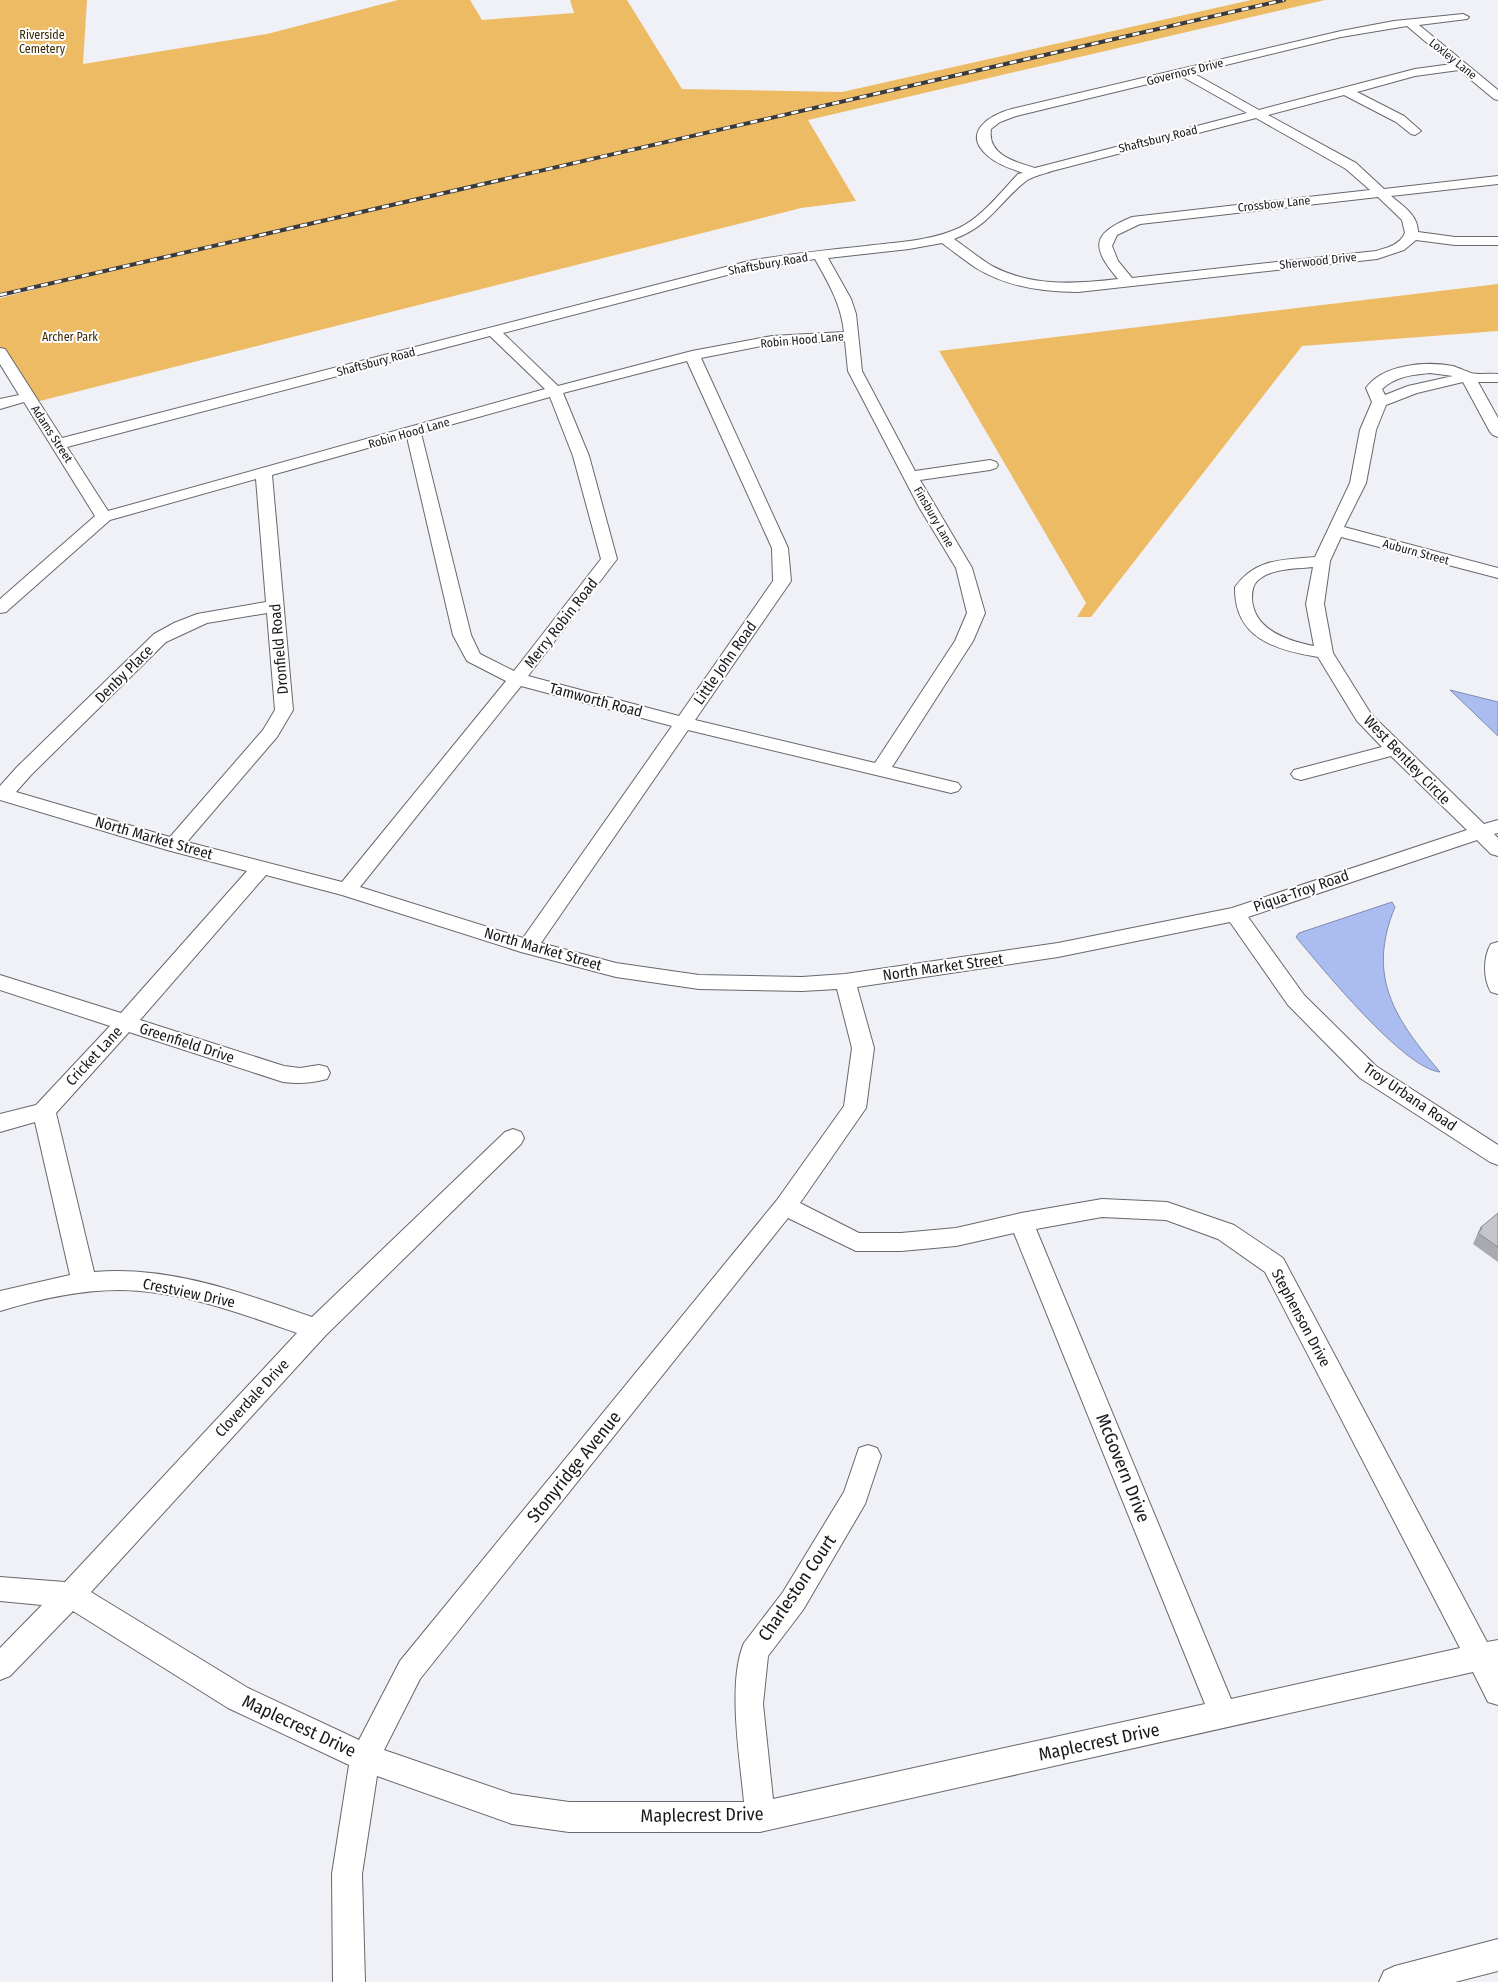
<svg xmlns="http://www.w3.org/2000/svg" width="1498" height="1982" font-family="'Fira Sans Condensed',sans-serif">
<rect width="100%" height="100%" fill="#eff1f7"/>
<path fill="#eebb65" d="M0,0H87L83,64L267,34L398,0H470L482,20L574,13L570,0H627L682,89L842,92L1251,0H1325L808,120L856,201L801,208L32,403L0,352V298L182,253L1,295L0,294Z
M1498,284V331L1302,346L1091,617H1077L1086,603L939,351Z"/>
<path fill="#abbdf0" stroke="#7f8cb0" d="M1450,690L1498,702V736Z
M1392,902L1395,907C1366,977 1395,1019 1440,1072C1404,1069 1321,967 1296,937L1299,933Z"/>
<g fill="none" stroke-linecap="round" stroke-linejoin="round">
<g stroke="#66686d" stroke-width="2">
<path id="minor" d="M1463,14L1469,17L1467,19L1419,25L1498,90V100L1494,99L1459,70L1415,76L1357,92L1404,116L1421,131L1415,135L1411,134L1396,122L1344,95L1268,115L1356,163L1384,189L1498,176V184L1391,196C1403,206 1418,215 1418,232L1455,237H1498V245H1455L1416,240L1404,250L1377,259L1078,292C1043,292 1007,287 976,268C964,260 953,251 942,243L909,249L828,258L851,299L856,314L862,371L915,471L990,460L996,462L998,465L996,468L990,470L920,480L972,568L985,613L973,641L892,767L958,783L961,787L958,791L951,793L688,730L541,943L616,963L699,975L802,977L845,974L1058,943L1232,908L1467,830L1391,756L1301,780L1294,778L1291,774L1294,770L1382,747L1357,721L1318,657C1275,650 1234,638 1235,587C1256,558 1283,560 1315,557L1350,483L1360,430L1372,402L1366,388C1383,364 1426,361 1453,366C1459,368 1465,371 1471,373C1479,375 1490,373 1498,374V382H1478L1498,418V437L1493,435L1490,432L1463,382L1417,393L1386,405L1376,430L1366,483L1344,527L1498,568V578L1341,537L1330,561L1324,604L1333,653L1371,714L1484,824L1498,820V833L1494,834L1498,838V856L1491,854L1477,840L1248,917L1304,995L1376,1066L1498,1145V1165L1490,1162L1360,1078L1288,1005L1230,922L1058,957L857,987L874,1048L866,1108L800,1203L859,1233H901L956,1228L1021,1213L1102,1199L1167,1202L1234,1225L1283,1258L1487,1642L1498,1640V1705L1488,1702L1473,1672L760,1832H569L512,1824L377,1776L362,1874L365,1982H333L332,1874L349,1765L228,1708L73,1611L10,1676L0,1680V1648L42,1605L0,1601V1577L65,1582L297,1333C240,1313 181,1291 120,1290C79,1290 39,1299 0,1311V1291L70,1275L35,1122L0,1132V1114L36,1105L110,1026L0,990V975L121,1013L247,871L167,850L0,800V786L17,767L154,634L174,623L197,614L266,602L256,479L110,520L6,612L0,613V599L95,516L24,402L0,409V399L19,395L0,364V348L5,349L7,352L62,438L749,261C788,254 827,250 866,246C897,242 931,241 959,228C982,217 1001,192 1018,174L1023,173C1011,169 997,164 988,156C961,133 989,115 1012,109L1341,31L1394,21ZM1407,26L1452,64L1415,69L1259,110L1193,73L1341,37ZM1181,76L1247,113L1035,168C1015,162 987,155 991,129L1000,122L1016,116ZM1256,118L1346,169L1370,190L1132,217C1091,234 1091,247 1118,279C1075,284 1032,287 992,266C979,258 967,248 954,239C991,225 998,203 1026,181C1033,176 1044,174 1052,171ZM1378,197L1402,220L1405,233C1400,245 1386,248 1376,251L1132,278L1118,261L1112,246L1117,235L1140,224ZM815,259C829,284 841,304 844,332L772,336L692,351L558,386L503,333L750,269ZM490,336L545,389L108,511L67,447ZM845,341L848,371L919,507L956,568L967,613L955,641L875,763L695,720L791,581L788,548L701,358L772,344ZM687,361L772,548L773,581L679,716L528,676L617,559L589,456L563,393ZM1430,373L1453,376L1408,386L1385,395L1382,389C1396,376 1412,375 1430,373ZM550,397L573,456L601,559L514,671L480,654L471,635L421,433ZM407,437L453,635L467,661L506,681L342,882L187,842L277,737L293,710L272,475ZM1313,567L1306,604L1314,646C1288,641 1253,630 1252,598C1252,590 1253,583 1261,578C1275,568 1296,569 1313,567ZM267,613L275,710L263,730L170,837L16,792L31,775L166,642L207,623ZM521,686L672,726L523,938L360,887ZM266,875L342,895L521,952L616,977L699,989L802,991L837,989L852,1048L844,1106L777,1200L400,1661L359,1740L248,1688L91,1592L325,1336L521,1144L524,1138L521,1132L513,1129L505,1132L312,1317C242,1293 169,1265 94,1272L56,1113L129,1032L283,1082C299,1084 312,1083 327,1079L330,1073L327,1067L319,1065L300,1068L284,1066L140,1020ZM1102,1217L1166,1220L1218,1239L1265,1272L1460,1648L1231,1699L1036,1229ZM788,1218L856,1251H901L956,1246L1014,1233L1205,1704L773,1799L763,1704L768,1656L803,1610L865,1504L881,1456L877,1448L868,1445L859,1448L844,1492L783,1592L744,1643C727,1682 740,1759 744,1802H569L512,1794L384,1750L420,1679Z
M1498,942V994L1491,992C1483,979 1483,957 1491,944Z
M1498,1939V1971L1455,1982H1379L1384,1971L1395,1966Z"/>
</g>
<use href="#minor" fill="#fff" fill-rule="evenodd"/>
<g stroke="#393a3d" stroke-width="4">
<path id="rail" d="M0,295L1284,0"/>
</g>
<use href="#rail" stroke="#fff" stroke-width="2.5" stroke-dasharray="7" stroke-linecap="butt"/>
</g>
<path fill="#a9aaaf" d="M1498,1213V1262L1473,1244L1480,1228Z"/>
<path fill="#c4c6cc" stroke="#898b8f" d="M1498,1213V1247L1478,1233L1482,1229L1480,1228Z"/>
<g text-anchor="middle" stroke-width="4" stroke-linejoin="round" paint-order="stroke">
<g font-size="12" fill="#3b2700" stroke="#fff">
<text x="42" y="39">Riverside<tspan x="42" dy="14">Cemetery</tspan></text>
<text x="70" y="341">Archer Park</text>
</g>
<g font-size="12" fill="#18191b" stroke="#fff">
<text transform="translate(1453 59) rotate(39)" y="4">Loxley Lane</text>
<text transform="translate(1185 72) rotate(-14)" y="4">Governors Drive</text>
<text transform="translate(1158 139) rotate(-14)" y="4">Shaftsbury Road</text>
<text transform="translate(1274 204) rotate(-6)" y="4">Crossbow Lane</text>
<text transform="translate(1318 261) rotate(-6)" y="4">Sherwood Drive</text>
<text transform="translate(768 264) rotate(-10)" y="4">Shaftsbury Road</text>
<text transform="translate(802 340) rotate(-5)" y="4">Robin Hood Lane</text>
<text transform="translate(376 362) rotate(-15)" y="4">Shaftsbury Road</text>
<text transform="translate(409 433) rotate(-16)" y="4">Robin Hood Lane</text>
<text transform="translate(52 434) rotate(57)" y="4">Adams Street</text>
<text transform="translate(934 517) rotate(60)" y="4">Finsbury Lane</text>
<text transform="translate(1416 552) rotate(15)" y="4">Auburn Street</text>
</g>
<g font-size="15" fill="#18191b" stroke="#fff">
<text transform="translate(561 623) rotate(-52)" y="5">Merry Robin Road</text>
<text transform="translate(279 649) rotate(-95)" y="5">Dronfield Road</text>
<text transform="translate(725 663) rotate(-55)" y="5">Little John Road</text>
<text transform="translate(124 674) rotate(-45)" y="5">Denby Place</text>
<text transform="translate(596 700) rotate(15)" y="5">Tamworth Road</text>
<text transform="translate(1407 760) rotate(46)" y="5">West Bentley Circle</text>
<text transform="translate(154 838) rotate(16)" y="5">North Market Street</text>
<text transform="translate(1301 891) rotate(-19)" y="5">Piqua-Troy Road</text>
<text transform="translate(543 949) rotate(16)" y="5">North Market Street</text>
<text transform="translate(943 967) rotate(-8)" y="5">North Market Street</text>
<text transform="translate(187 1043) rotate(18)" y="5">Greenfield Drive</text>
<text transform="translate(94 1056) rotate(-47)" y="5">Cricket Lane</text>
<text transform="translate(1410 1097) rotate(34)" y="5">Troy Urbana Road</text>
<text transform="translate(189 1293) rotate(12)" y="5">Crestview Drive</text>
<text transform="translate(1301 1318) rotate(62)" y="5">Stephenson Drive</text>
<text transform="translate(252 1398) rotate(-47)" y="5">Cloverdale Drive</text>
</g>
<g font-size="18" fill="#18191b" stroke="#fff">
<text transform="translate(574 1467) rotate(-51)" y="6">Stonyridge Avenue</text>
<text transform="translate(1123 1468) rotate(68)" y="6">McGovern Drive</text>
<text transform="translate(797 1588) rotate(-56)" y="6">Charleston Court</text>
<text transform="translate(299 1726) rotate(25)" y="6">Maplecrest Drive</text>
<text transform="translate(1099 1742) rotate(-12)" y="6">Maplecrest Drive</text>
<text transform="translate(702 1815) rotate(-1)" y="6">Maplecrest Drive</text>
</g>
</g>
</svg>
